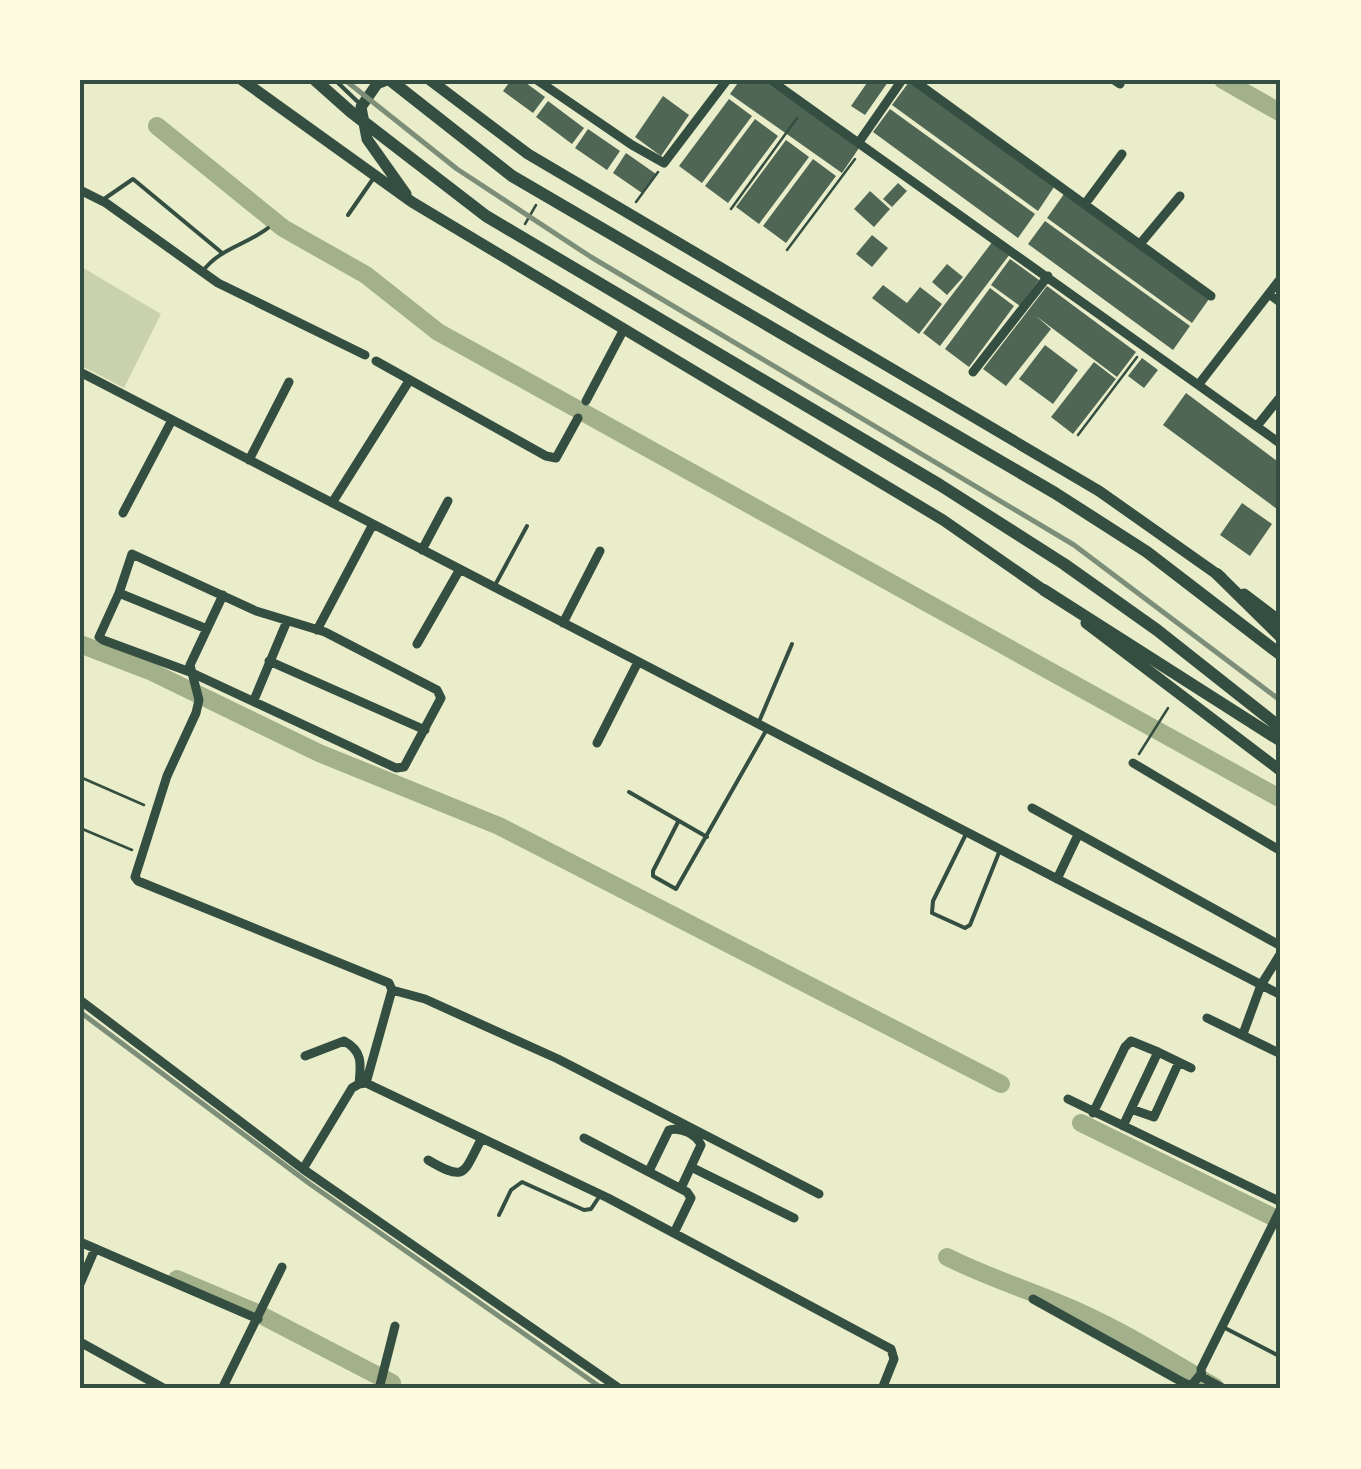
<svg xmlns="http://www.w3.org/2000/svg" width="1361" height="1469" font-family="'Fira Sans Condensed',sans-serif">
<rect width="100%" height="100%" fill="#e9edc9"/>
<path fill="#cad2ad" d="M80,266L161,314L124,388L80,365Z"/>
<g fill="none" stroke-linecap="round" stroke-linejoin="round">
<path stroke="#a3b18a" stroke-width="18" d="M1223,80L1281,113
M157,126L283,228L366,275L438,332L1281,799
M80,644L150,671L319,753L499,826L1001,1084
M1081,1123L1281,1221
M947,1257C983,1275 1019,1287 1056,1302C1112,1324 1164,1357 1215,1387
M177,1279L255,1312L392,1383L389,1389"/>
</g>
<path fill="#4f6655" d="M511,80H522L545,97L533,113L503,91Z
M740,80H762L859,148L842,173L730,94Z
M869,80L888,82L865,115L851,106Z
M909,82L1054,187L1038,211L892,105Z
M663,96L689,115L661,156L635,137Z
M729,99L752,116L702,183L679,166Z
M548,101L584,128L572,144L536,117Z
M890,109L1035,214L1018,238L873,132Z
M755,119L778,136L728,203L705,186Z
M588,129L620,151L607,170L575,148Z
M786,140L809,157L759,224L736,207Z
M626,153L656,174L642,193L613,173Z
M813,159L836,176L786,243L763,226Z
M898,183L907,191L892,207L883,199Z
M870,191L890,209L874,227L854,209Z
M1064,194L1209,299L1192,323L1047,218Z
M1045,221L1190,326L1173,350L1028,244Z
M872,235L888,248L872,267L856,254Z
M993,241L1010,254L940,346L923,333Z
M1010,259L1039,280L1020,306L991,285Z
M947,264L963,277L947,295L932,282Z
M883,285L907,303L920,287L942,304L919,334L872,298Z
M1047,286L1136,352L1117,377L1036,316L1051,329L1006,386L983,369Z
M990,288L1014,306L969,367L945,349Z
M1045,345L1078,370L1053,404L1019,379Z
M1142,358L1158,370L1144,388L1128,376Z
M1094,362L1116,379L1073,434L1051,417Z
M1186,393L1281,464V512L1163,425Z
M1242,503L1272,524L1250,556L1220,535Z"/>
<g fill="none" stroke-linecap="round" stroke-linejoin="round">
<path stroke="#344e41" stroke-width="2.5" d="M636,202L658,172
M731,209L797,118
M525,224L536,205
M787,250L855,159
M1078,435L1137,357
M1139,754L1168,708
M80,777L144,805
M80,828L132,850"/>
<path stroke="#344e41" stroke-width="4" d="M335,80L359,103
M104,199L133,179L221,252
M348,215L375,176
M203,271C219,249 246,245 268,228
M494,587L527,526
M758,724L792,644
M629,792L707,837
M678,822L653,871V876L676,889L767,729
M966,834L933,901L932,913L965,928L970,925L1000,850
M499,1215L511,1190L522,1182L584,1210L591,1209L601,1194
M1223,1327L1281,1357"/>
<path stroke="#344e41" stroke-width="9" d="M537,80L632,145L664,163L727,80
M770,80L1281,444
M913,80L1211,296
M1114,80L1120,84
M859,142L902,80
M80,190L106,203L218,283L365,355
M1085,204L1122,154
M1140,244L1180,196
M1269,294L1281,303
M376,361L546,456L556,458L578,418
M80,372L1281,995
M973,372L1048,276
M1199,384L1281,278
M586,401L624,329
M1257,426L1281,396
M249,460L289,382
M332,503L409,381
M123,513L172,420
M422,550L448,501
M132,554L256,611L325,632L437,690L441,698L404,767L396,768L190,672L103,640L99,637L119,593Z
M119,593L207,629
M223,595L190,665L199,700L196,713L167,776L135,877L138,881L389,983L392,990L425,999L558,1059L819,1194
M563,623L600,551
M317,630L373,524
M417,644L460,569
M269,661L425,730
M254,700L287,621
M597,743L638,662
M1133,763L1281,851
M1032,808L1281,946
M1057,879L1078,835
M80,1000L303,1169L620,1389
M1207,1018L1281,1054
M1243,1034L1261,985L1281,953
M1158,1052L1191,1068
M305,1056L344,1041C363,1051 361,1064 359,1084
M366,1083L392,990
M359,1084L366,1083L608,1198L891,1349L894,1359L882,1389
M1068,1099L1281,1202
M1131,1109L1154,1117L1179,1062
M1093,1113L1125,1047L1131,1041L1158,1052L1123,1126
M584,1138L687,1192L691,1198L674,1233
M428,1160C467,1183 463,1173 482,1138
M691,1167L794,1218
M303,1169L352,1088L359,1084
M649,1171L669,1130C681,1127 696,1134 701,1145L681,1188
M80,1242L258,1319
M80,1284L95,1249
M1033,1299L1184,1383L1191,1386L1201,1374
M80,1342L165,1389
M222,1389L282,1267
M379,1389L395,1326
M1224,1389L1202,1377L1201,1369L1281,1208"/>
<path stroke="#344e41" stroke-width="11" d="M242,80L412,202L943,520L1048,593
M387,80L377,84L361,107L367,139L406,194
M430,80L528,154L1099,491L1221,577
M1244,594L1281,622
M1086,623L1281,771"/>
<path stroke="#344e41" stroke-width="12" d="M315,80L351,112L486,216L940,485L1064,564L1157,630L1281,728
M390,80L512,176L1055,493L1147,552L1281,655
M1217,574L1281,637
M1044,590L1281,741"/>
<path stroke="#7c8e77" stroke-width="5" d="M345,80L457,169L591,257L1074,545L1281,701
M80,1012L310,1184L603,1389"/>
</g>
<rect width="1361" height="1469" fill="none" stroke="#fefae0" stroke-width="165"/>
<rect x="82" y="82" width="1196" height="1304" fill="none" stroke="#344e41" stroke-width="4"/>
</svg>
